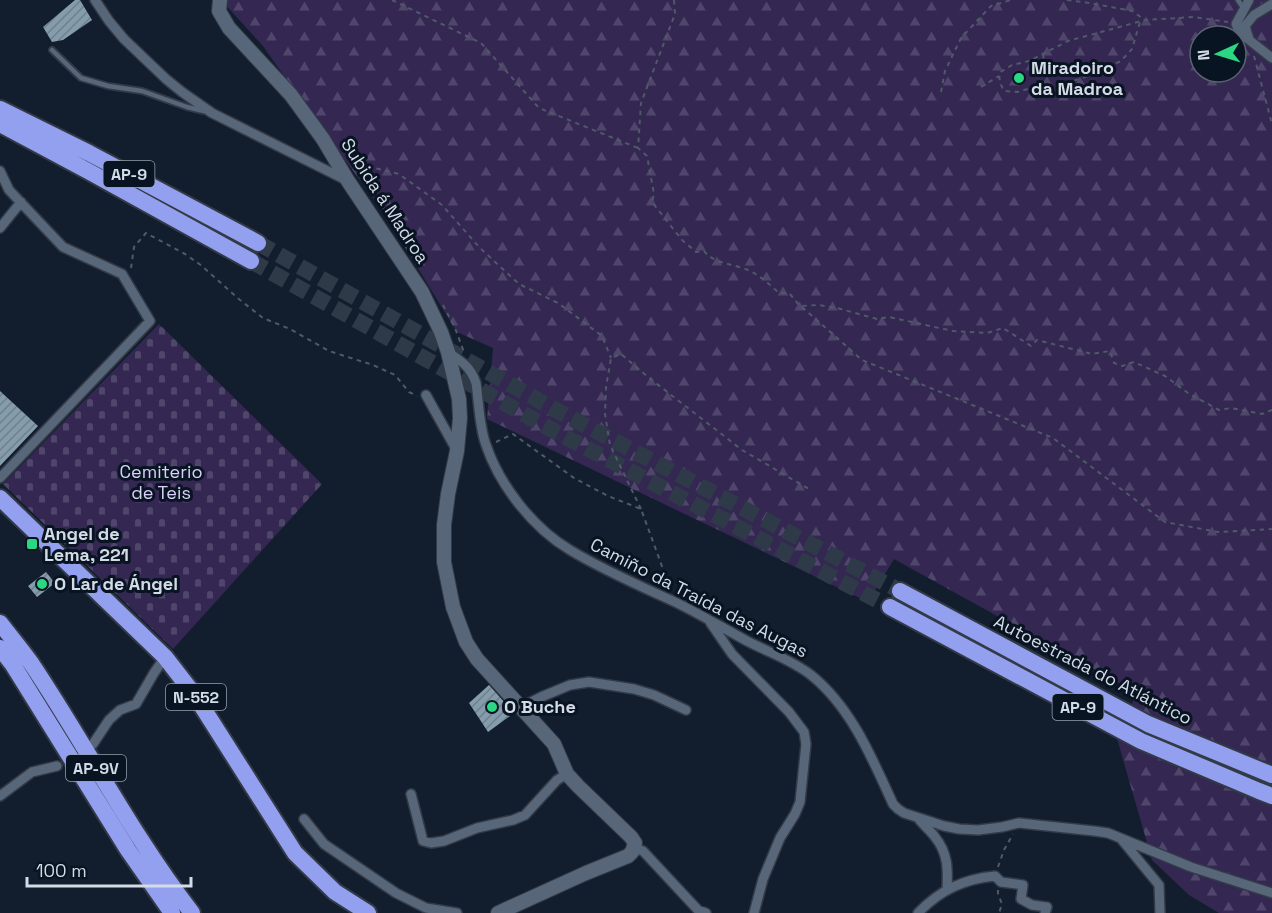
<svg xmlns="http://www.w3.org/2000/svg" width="1272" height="913" font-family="'Space Grotesk',sans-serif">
<defs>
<pattern id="forest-firs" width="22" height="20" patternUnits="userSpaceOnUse" patternTransform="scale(1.5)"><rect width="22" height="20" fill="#342752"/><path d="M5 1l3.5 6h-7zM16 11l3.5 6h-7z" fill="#50466b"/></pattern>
<pattern id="cemetery-stones" width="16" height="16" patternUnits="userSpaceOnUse" patternTransform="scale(1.5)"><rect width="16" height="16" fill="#342752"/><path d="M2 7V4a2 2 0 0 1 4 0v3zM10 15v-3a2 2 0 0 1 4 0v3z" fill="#50466b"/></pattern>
<pattern id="building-hatch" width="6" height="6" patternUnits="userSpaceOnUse" patternTransform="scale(1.5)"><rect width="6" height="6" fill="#849cab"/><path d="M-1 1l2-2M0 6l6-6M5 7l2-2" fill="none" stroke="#6f818c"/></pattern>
</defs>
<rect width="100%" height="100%" fill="#121e2d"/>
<path fill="url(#forest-firs)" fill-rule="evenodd" d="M221,0H1272V913H1219L1189,895L1152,860L1116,735L1137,693L894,559L868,602L487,419L493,348L457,332L381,208L320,127L263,46ZM1200,36H1236V72H1200Z"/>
<path fill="url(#cemetery-stones)" d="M159,324L322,484L173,649L3,484Z"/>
<path fill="url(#building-hatch)" d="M75,0H80L92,20L63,40L52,42L43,27Z
M0,391L38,426L0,466Z
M46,572L55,583L37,597L28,586Z
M489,685L514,713L488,732L469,703Z"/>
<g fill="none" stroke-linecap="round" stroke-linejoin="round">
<path stroke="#2f3a49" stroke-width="16" stroke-dasharray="16 8" stroke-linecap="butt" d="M258,243L554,409L900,591
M251,261L554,431L890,607"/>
<g stroke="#333a47" stroke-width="8">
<path id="lane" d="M1238,0L1244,9
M52,50L81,78L108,86L142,91L187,107L204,111"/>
</g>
<g stroke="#333a47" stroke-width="12">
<path id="street" d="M95,0L109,21L124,39L166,79L182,92L212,113L346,180
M1249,0L1236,24L1239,32L1272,58
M1249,39L1245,26L1254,15L1272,4
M0,171L9,190L63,247L122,274L150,321L0,478
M0,228L21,202
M448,352C462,362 470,366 476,383C479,403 479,426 486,445C500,486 533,528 570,550C603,570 640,586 675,602C700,614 723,628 747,641C768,652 792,660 811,675C851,707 872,758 893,804L898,809L904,813L944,826L959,829L978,830L1002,827L1019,823L1094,831L1108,833L1191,867L1272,893
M426,395L456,449
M710,622L732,654L789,712L804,732L806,744L800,802L795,814L780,838L763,879L754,913
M521,708L527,704L541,697L570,685L589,682L634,689L654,695L686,710
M93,744L109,720L120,710L136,704L154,673L165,657
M411,794L423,841L431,843L444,841L477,828L513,820L525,815L557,780L567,774
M0,796L32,772L57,766
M918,818C923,825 930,830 935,837C948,853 948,869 947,889
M304,819L324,844L396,893L426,908L457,913
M1122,840L1159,885L1160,913
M634,848L643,851L698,910L706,913
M918,913C940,890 964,879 995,876L1001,882L1023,885L1021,899L1032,905L1047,907L1045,913"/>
</g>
<g stroke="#333a47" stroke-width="16">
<path id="secondary" d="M220,0L219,11L229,28L291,95L323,139L348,181L422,292L441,332L448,352L459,399L460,418L457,451L448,494L444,525V562L453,607L466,642L477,659L554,744L567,774L578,786L631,837L635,843L632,852L628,856L586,873L498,913"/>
</g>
<g stroke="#333a47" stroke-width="20">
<path id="highway" d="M0,109L89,153L258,243
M0,124L88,171L251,261
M0,498L165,657L196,697L295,853L335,892L368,913
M900,591L1148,724L1272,775
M890,607L1141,741L1259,791L1272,796
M0,623C10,636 21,649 31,663C86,745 131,834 192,913
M0,648L13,665L128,850L172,913"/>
</g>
<path stroke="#4f5a68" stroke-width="2" stroke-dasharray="4.5 4.5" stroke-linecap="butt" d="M392,0L481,43L539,108L638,148
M674,0L675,14L641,103L638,148L647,156L654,194L652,202L682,240L696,252L704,251C714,264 734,264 748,270C761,276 769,284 779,293H789L800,306L818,305L837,308L877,319L889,317L953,331L987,333L1003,328L1031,346L1037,340L1092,354L1110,351L1114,363L1122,366L1134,362L1165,376L1188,393L1219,410L1231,408L1262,414L1272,410
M1067,0L1090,3L1132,11L1145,20
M1043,54L1045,71L1039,86L1017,92L1004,91L1000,83L999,73L1012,65L1029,61L1068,41L1145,20L1194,17L1228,22
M1254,56L1272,124
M1039,86L1064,84L1094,74L1121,61L1132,49L1140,22
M981,87L999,76
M941,92L945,71L961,38L991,6L1011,0
M345,152L366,166L399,174L442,205L480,248L519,284L558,303L602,336L611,358
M370,192L377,198L382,205L411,251
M131,268L134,247L146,233L185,254L202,266L240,300L263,318L290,329L329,351L373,365L395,375L409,392L417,396
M443,305L455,328L464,352
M802,307L862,360L1053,438L1165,522L1218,532L1272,529
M496,442L513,434L574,478L608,496L641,509L670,588
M641,509L610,445L605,414L606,387L611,358L621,354L648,377L742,450L809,489
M998,867L1004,850L1013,834
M998,890V894L1002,904L999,913"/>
<use href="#lane" stroke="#586679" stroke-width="4.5"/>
<use href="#street" stroke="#586679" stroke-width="9"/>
<use href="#secondary" stroke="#586679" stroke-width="14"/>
<use href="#highway" stroke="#93a0f0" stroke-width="16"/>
</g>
<g fill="#2ad884" stroke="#091423" stroke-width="2">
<circle cx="1019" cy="78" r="6"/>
<rect x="26" y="538" width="12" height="12" rx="3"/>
<circle cx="42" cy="584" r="6"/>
<circle cx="492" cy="707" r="6"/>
</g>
<g text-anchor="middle" stroke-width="6" stroke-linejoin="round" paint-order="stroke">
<g fill="#091423" stroke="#969fac" stroke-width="1.5">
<rect x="103.5" y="161" width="51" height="26" rx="4.5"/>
<rect x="166" y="684" width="60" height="26" rx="4.5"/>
<rect x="1052.5" y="694" width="51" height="26" rx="4.5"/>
<rect x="66" y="755" width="60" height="26" rx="4.5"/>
</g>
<g font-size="16" font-weight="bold" fill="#d3dbe6">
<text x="129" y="180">AP-9</text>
<text x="196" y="703">N-552</text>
<text x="1078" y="713">AP-9</text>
<text x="96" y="774">AP-9V</text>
</g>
<g font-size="18" font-weight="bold" fill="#d3dbe6" stroke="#091423" text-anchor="start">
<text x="1031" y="74">Miradoiro<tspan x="1031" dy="21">da Madroa</tspan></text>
<text x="44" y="540">Angel de<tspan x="44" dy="21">Lema, 221</tspan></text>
<text x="54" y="590">O Lar de Ángel</text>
<text x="504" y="713">O Buche</text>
</g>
<g font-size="18" fill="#d3dbe6" stroke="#091423">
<text transform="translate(385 201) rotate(57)" y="6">Subida á Madroa</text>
<text transform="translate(699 598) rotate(27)" y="6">Camiño da Traída das Augas</text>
<text transform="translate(1093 670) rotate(27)" y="6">Autoestrada do Atlántico</text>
</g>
<g font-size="18" fill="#dad0fa" stroke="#091423">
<text x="161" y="478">Cemiterio<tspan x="161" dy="21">de Teis</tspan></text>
</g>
</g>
<g transform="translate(1218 54) rotate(266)"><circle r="28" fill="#091423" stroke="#5a6471" stroke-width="1.5"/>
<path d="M0-4.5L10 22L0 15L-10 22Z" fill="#2ad884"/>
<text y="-9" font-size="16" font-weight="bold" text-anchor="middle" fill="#d3dbe6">N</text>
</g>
<path d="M27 877v9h164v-9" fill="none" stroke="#d3dbe6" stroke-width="3"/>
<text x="36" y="877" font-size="18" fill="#d3dbe6" stroke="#091423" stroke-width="4.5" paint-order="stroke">100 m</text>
</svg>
